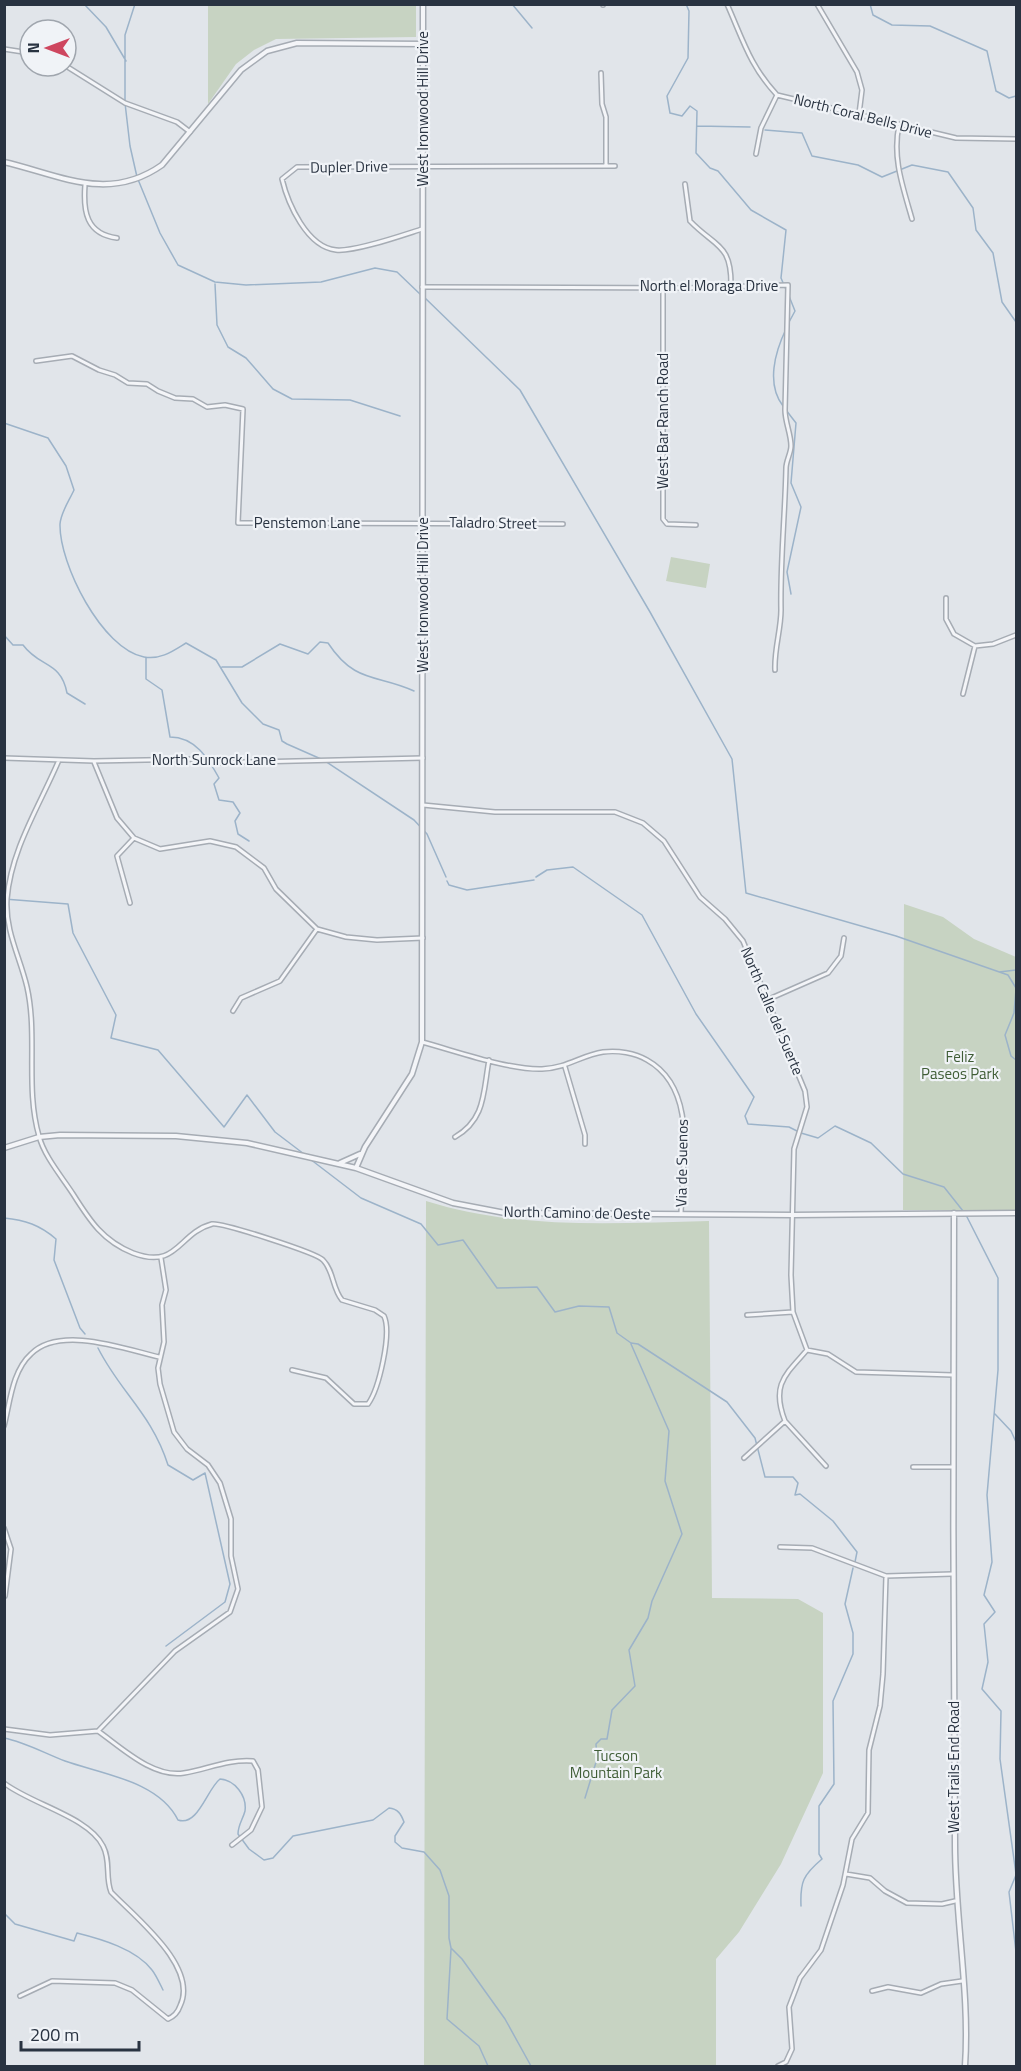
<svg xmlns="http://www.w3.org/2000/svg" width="1021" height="2071" font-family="'Titillium Web',sans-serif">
<rect width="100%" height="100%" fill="#e1e5ea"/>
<path fill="#c7d3c2" d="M208,5H416V37L276,39L254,50L236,64L208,104Z
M671,557L710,564L706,588L666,581Z
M904,904L943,917L974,939L1016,957V1210H903Z
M426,1201C518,1230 614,1223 709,1221L712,1598L798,1599L823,1613V1773L781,1864L739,1932L716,1959V2066H424Z"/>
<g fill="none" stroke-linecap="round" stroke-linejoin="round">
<path stroke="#9cb3c9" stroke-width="1.5" d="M84,4L106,27L126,61
M135,4L125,35V103L130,146L137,177L160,233L178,265L215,282L246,285L321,282L375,268L397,272L421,295
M512,4L532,28
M686,4L689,11L688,58L667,96L670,113L682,116L690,106L697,111L696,153L710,168L718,171L751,210L786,230L781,278L787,292
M870,4L873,15L892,25L930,26L987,51L996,91L1009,98L1016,96
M697,126L750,127
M765,130L802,133L812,156L858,165L882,177L912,165L948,172L973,208L976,230L993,253L1002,302L1016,322
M215,284L217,325L228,347L246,358L273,389L292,399L350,400L400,416
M425,298L520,390L650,612L732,759L746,893L896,936L1008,975L1016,988
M788,324L795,311L789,296
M783,406C766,384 775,352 786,329
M786,410L796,423L791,483L801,507L787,572L791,594
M4,423L48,438L66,466L74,490C69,501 61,512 60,524C59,564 102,649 144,657C161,660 173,651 186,643L216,660L242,703L263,724L279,730L282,741L287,744L321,759
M4,635L13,645H23C40,668 61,661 67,693L85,704
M146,658V679L162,690L170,737C195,737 208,758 219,778L214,784L219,800L233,802L240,813L235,821L238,834L249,841
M222,667H242L280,644L308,654L320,642L328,643C355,684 377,674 414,691
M325,761L414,820L427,834L446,877
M536,877L547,870L573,867L642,915L696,1014L754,1097L745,1116L748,1124L789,1127L797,1131
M447,881L449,885L467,890L534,880
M4,899L68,904L73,933L116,1015L111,1038L158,1050L224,1127L247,1095L275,1132L304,1154
M999,972L1016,970
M1016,989L1014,1013L1005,1035L1011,1056L1016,1060
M801,1133L818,1138L835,1126L871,1143L903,1174L944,1187L963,1211
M310,1159L361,1198L421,1224L438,1245L463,1240L497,1288L537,1287L555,1312L579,1306L609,1307L617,1333L631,1343L638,1344L727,1402L755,1438L765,1477H793L798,1483L795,1495L800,1494L833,1521L857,1552L855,1562
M966,1215L998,1278V1370L987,1495L992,1562L984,1595L995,1612L984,1624L988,1662L982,1689L1001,1711L1000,1759L1016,1874
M4,1218C25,1220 40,1225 56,1239L54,1260L80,1328L85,1334
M98,1348C120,1392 152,1414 168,1465L193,1480L205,1473L230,1584L225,1602L166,1646
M995,1414L1011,1431L1016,1442
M4,1738C25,1742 46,1754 65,1761C102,1774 159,1781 178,1820C198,1827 207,1789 220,1779C235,1780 247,1796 245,1811C243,1819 238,1825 238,1834L249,1849L264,1860L273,1858L293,1836L373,1820L389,1808C398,1809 401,1814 404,1822L395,1836V1842L402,1848L424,1852L440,1870L449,1896V1938L451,1948L462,1959L505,2019L531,2066
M585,1798L597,1759L596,1744L601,1739H607L612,1710L635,1686L629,1650L648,1618L652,1601L682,1534L665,1481L669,1431L631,1344
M1016,1875L1009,1892L1016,1952
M801,1906C800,1882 803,1875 822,1859L819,1854V1806L834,1784L833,1701L853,1654V1633L845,1604L853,1568
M4,1913L15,1924L74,1941L77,1933C101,1939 136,1949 152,1970C156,1975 160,1984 163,1990
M451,1949L447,2019L479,2046L488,2066"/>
<g stroke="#a6acb4" stroke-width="6">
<path id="minor" d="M603,4V5
M727,4C743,40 750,66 777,95L956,138L1016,139
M817,4L857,72L862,90L859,114
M4,49L30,53
M66,66L125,103L177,122L190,132
M601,73L602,104L606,117V166
M899,125C892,158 903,187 912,219
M756,154L761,128L777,95
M685,184L690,221C716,248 732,243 731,288
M85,185C83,211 86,234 117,238
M422,229C403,235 355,252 336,250C307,247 288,204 282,179L297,167L615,166
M422,287L685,288L788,285L785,410C785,422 791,434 791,446C791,453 786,461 786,468C785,516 780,563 781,610C781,630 774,649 775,670
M663,288V519L667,524L696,525
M36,361L72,356L99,370L115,375L128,383L147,384L158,391L175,398L193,399L207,407L225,405L243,409L238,523L563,524
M946,598V619L954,634L975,646L993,644L1016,635
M963,694L975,646
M4,758L94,761L197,759L207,763L423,758
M59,760C40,805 11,849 7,899C5,931 20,957 27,987C38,1036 25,1088 39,1136C44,1156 62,1177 73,1194C90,1221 103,1241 133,1253C178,1270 178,1233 212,1224C221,1222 317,1253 323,1260C334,1271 332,1288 342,1300L375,1310L384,1316C392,1333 379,1389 368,1404H354L326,1378L292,1370
M94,762L117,818L134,838L117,856L130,903
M423,805L495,812H615L643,823L664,841L700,897L725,919L743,941L805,1091L807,1107L794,1149L791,1275L793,1312L807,1350L828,1354L856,1372L953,1375
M134,838L160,849L210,841L236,847L264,868L276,889L317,929L346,937L377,940L423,938
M769,999L828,973L841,956L844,938
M233,1011L241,998L280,981L317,929
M422,1042C456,1051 508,1070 542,1069C567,1068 582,1055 603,1052C618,1050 635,1053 647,1060C699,1089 682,1164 681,1214
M565,1067L585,1135V1144
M455,1137C486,1119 483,1092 489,1060
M747,1315L793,1312
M785,1421L826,1466
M4,1426C10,1403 12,1371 31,1354C60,1325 125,1349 159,1357
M744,1458L785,1421C771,1385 785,1375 807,1350
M913,1467H953
M4,1528L11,1549L5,1596
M780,1547L812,1548L886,1576L952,1574
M4,1729L50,1735L98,1731L175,1651L230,1612L238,1589L231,1556V1519L220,1483L208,1465L187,1449L174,1432L160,1384L158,1368L164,1342L162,1305L166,1290L161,1258
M98,1731C122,1748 153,1778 184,1773C208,1769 228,1759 253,1761L258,1770L262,1807L251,1830L232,1845
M4,1783C31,1804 89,1817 103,1846C111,1861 105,1877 111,1892C136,1918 199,1967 180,2006C178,2012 175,2016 168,2019L132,1990L115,1983L52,1981L20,1996
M846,1874L870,1878L885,1891L907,1903L942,1904L955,1901
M872,1991L888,1987L921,1993L941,1984L962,1981
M778,2066L786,2062L792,2049L789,2007L800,1978L821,1950L843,1885L852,1839L868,1813L869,1750L880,1706L883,1674L886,1576"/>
</g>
<g stroke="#a6acb4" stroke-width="7">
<path id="tertiary" d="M4,162C60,175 108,203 162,165L241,70L267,51L297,43L423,44
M4,1148L39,1137L60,1135L176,1136L247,1143L356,1168L453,1203L505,1213L793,1215L1016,1213
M340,1163L360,1154
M356,1168L365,1147L412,1074L422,1042L423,4
M954,1213C953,1423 953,1634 955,1844C955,1918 970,1994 965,2066"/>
</g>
<use href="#minor" stroke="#f4f5f8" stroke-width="3"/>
<use href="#tertiary" stroke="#f4f5f8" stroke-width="4"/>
</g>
<g text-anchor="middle" stroke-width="4.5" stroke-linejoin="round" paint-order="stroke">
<g font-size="15" fill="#293341" stroke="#f0f3f7">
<text transform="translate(423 109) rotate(-90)" y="5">West Ironwood Hill Drive</text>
<text transform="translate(863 116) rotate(14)" y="5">North Coral Bells Drive</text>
<text transform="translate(349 167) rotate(-1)" y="5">Dupler Drive</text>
<text x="709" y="291">North el Moraga Drive</text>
<text transform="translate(663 421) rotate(-90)" y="5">West Bar Ranch Road</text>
<text x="307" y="528">Penstemon Lane</text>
<text transform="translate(493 523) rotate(1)" y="5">Taladro Street</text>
<text transform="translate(423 595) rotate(-90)" y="5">West Ironwood Hill Drive</text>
<text x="214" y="765">North Sunrock Lane</text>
<text transform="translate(772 1011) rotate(67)" y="5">North Calle del Suerte</text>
<text transform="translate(682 1163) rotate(-89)" y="5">Via de Suenos</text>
<text transform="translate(577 1213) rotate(1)" y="5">North Camino de Oeste</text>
<text transform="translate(954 1767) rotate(-90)" y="5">West Trails End Road</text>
</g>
<g font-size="15" fill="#3f5d36" stroke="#f0f3f7">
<text x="960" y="1062">Feliz<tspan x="960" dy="17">Paseos Park</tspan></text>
<text x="616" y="1761">Tucson<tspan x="616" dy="17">Mountain Park</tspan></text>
</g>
</g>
<rect width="1021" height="2071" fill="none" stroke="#293341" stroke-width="12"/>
<g transform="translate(48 48) rotate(270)"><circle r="28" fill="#f0f3f7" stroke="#a0a6ae" stroke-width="1.5"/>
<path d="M0-4.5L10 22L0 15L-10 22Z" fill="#ce465f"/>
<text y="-9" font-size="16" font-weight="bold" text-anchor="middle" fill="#293341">N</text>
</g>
<path d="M21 2041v9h118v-9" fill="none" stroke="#293341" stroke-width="3"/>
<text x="30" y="2041" font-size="18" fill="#293341" stroke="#f0f3f7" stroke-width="4.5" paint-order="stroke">200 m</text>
</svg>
